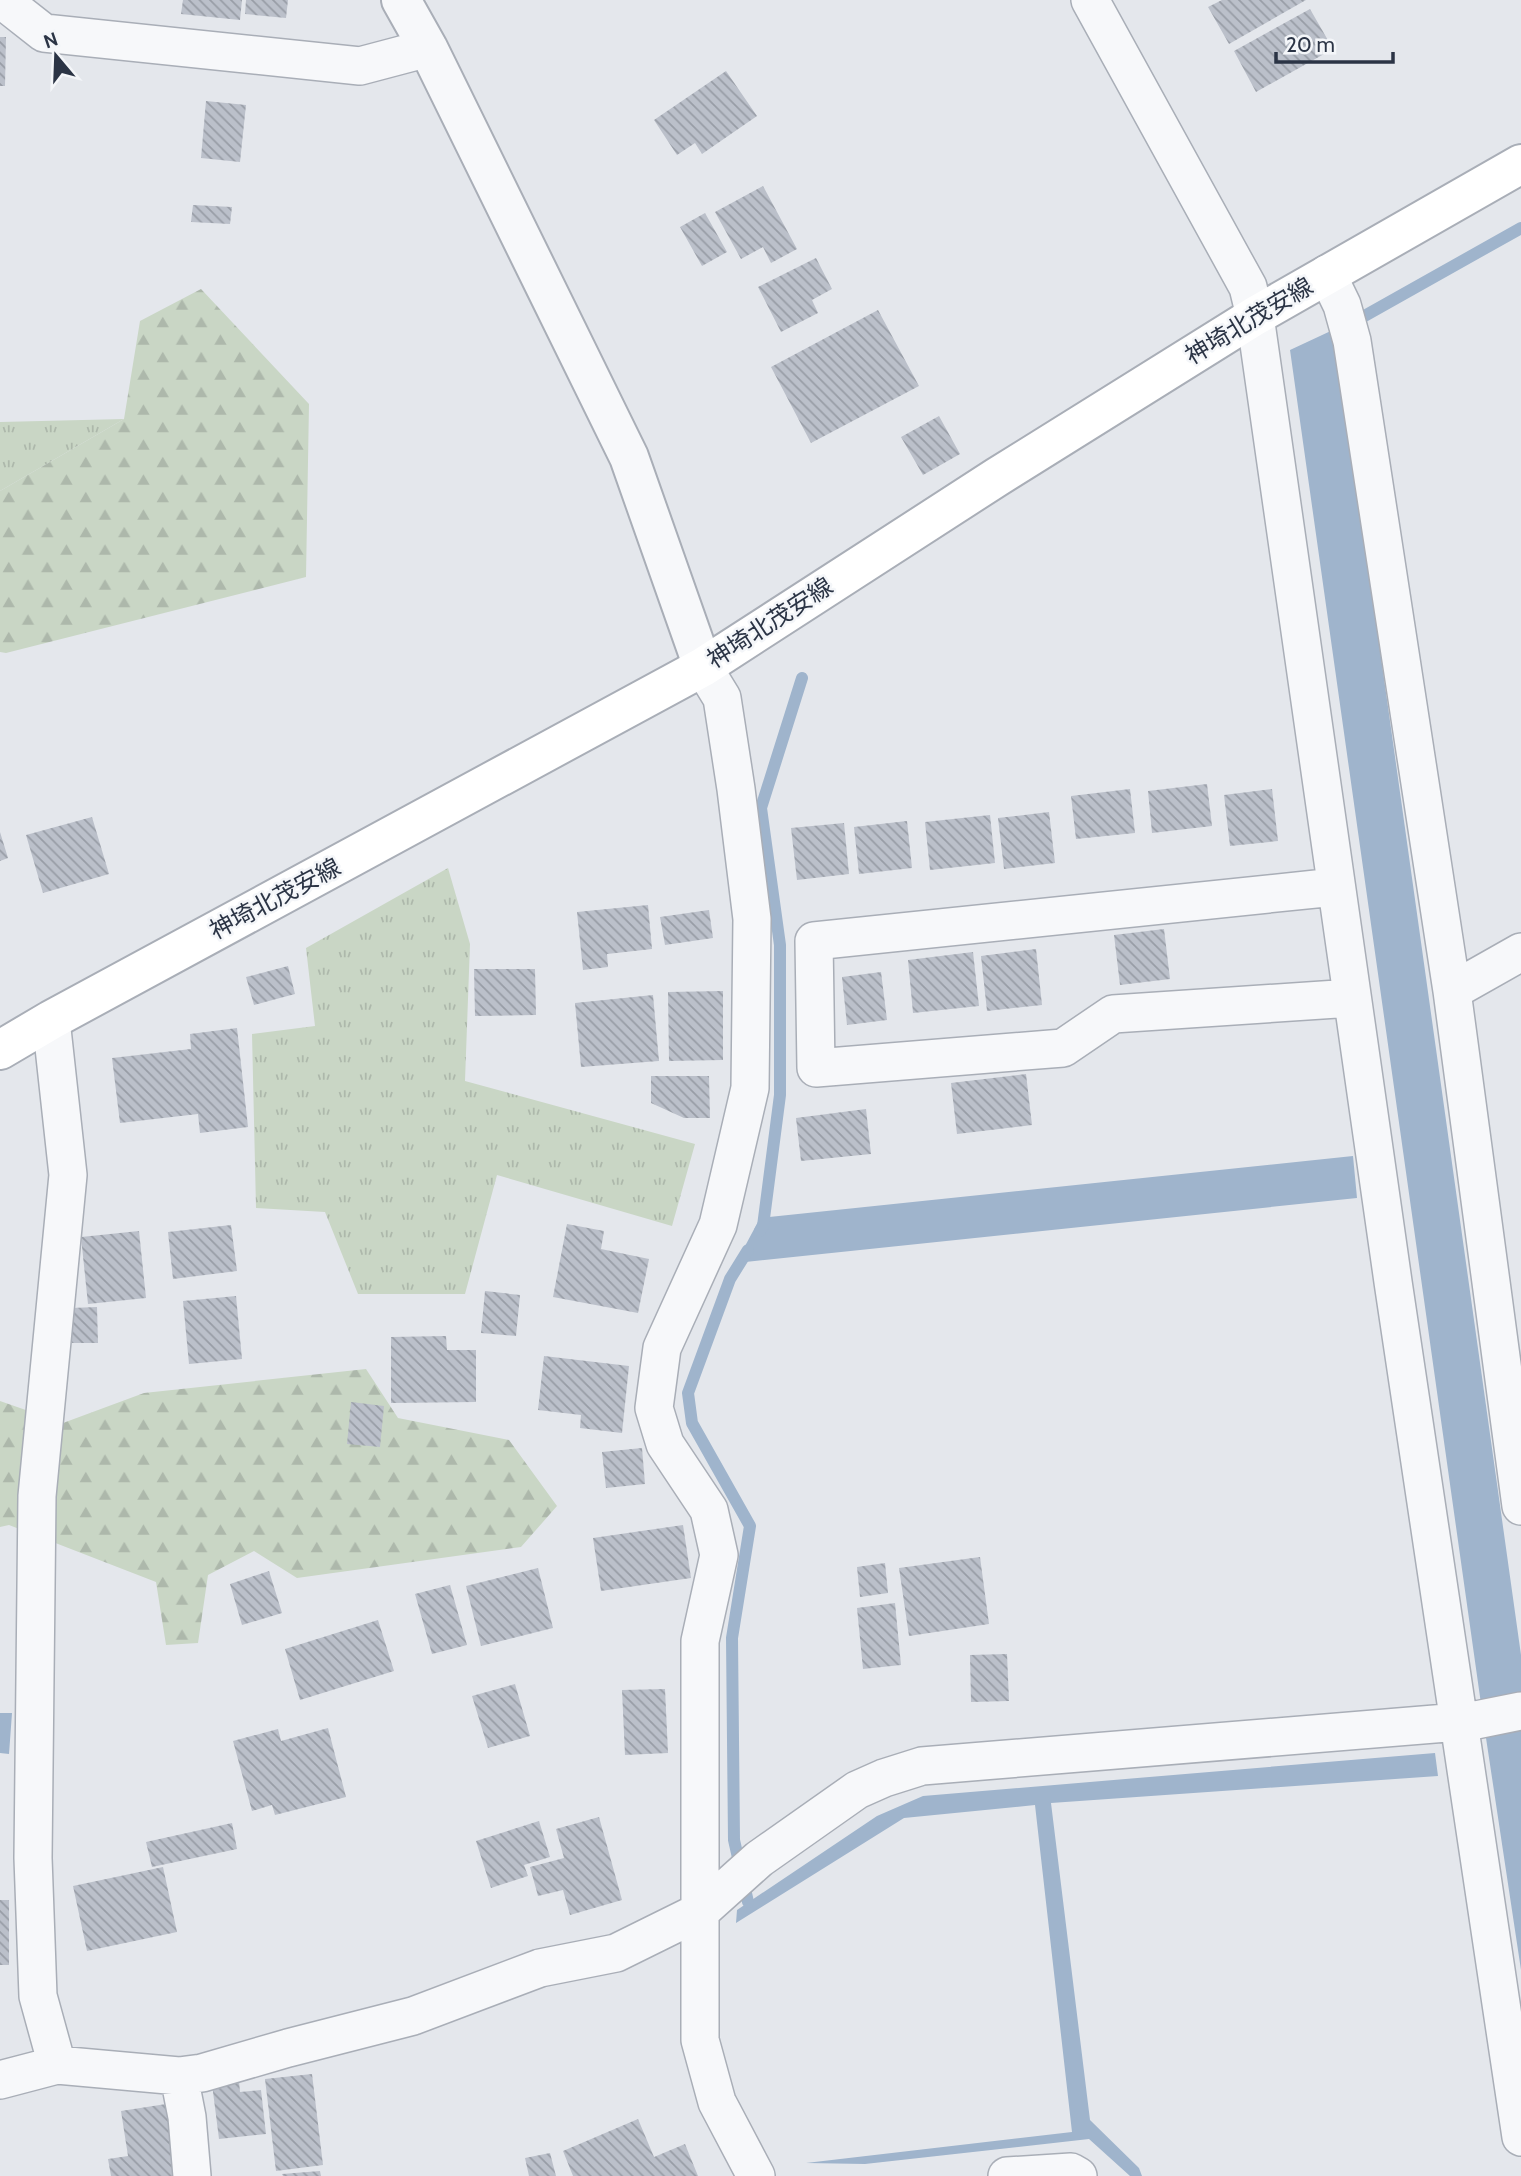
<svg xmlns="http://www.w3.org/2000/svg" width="1521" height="2176" font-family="Cabin,'Noto Sans JP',sans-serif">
<defs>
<pattern id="grass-tufts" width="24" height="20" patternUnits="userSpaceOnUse" patternTransform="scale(1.75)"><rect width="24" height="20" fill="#c9d6c5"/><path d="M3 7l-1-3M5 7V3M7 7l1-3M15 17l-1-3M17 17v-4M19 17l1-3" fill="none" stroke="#adb8ab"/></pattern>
<pattern id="forest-firs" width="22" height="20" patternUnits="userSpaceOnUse" patternTransform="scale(1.75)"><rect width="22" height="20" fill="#c9d6c5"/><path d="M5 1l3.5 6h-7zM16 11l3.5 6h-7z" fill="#adb8ab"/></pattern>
<pattern id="building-back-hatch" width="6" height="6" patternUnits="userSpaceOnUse" patternTransform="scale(1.75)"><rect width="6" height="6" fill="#bbc0ca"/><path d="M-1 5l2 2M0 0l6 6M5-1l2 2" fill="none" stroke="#989da6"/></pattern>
</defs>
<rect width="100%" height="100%" fill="#e4e7ec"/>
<path fill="url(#grass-tufts)" d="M124,419L0,491V422Z
M448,868L470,944L465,1081L695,1144L672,1226L497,1175L465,1294H358L325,1212L256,1208L252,1034L315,1026L306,948Z"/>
<path fill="url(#forest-firs)" d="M201,289L309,404L306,577L6,653L0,652V491L124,419L140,321Z
M366,1369L398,1418L509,1440L557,1506L521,1547L297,1578L254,1551L208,1575L198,1643L166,1645L156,1582L9,1525L0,1527V1401L63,1423L144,1393Z"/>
<path fill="#9fb4cc" d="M1335,329L1521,1655V1970L1483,1718L1290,350Z
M1353,1156L1357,1198L736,1263L760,1218Z
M0,1713H12L9,1754L0,1753Z
M1435,1753L1438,1776L1051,1803L1090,2120L1139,2168L1142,2176H1130L1089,2139L865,2164L806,2163L1072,2132L1035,1805L904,1818L736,1923L737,1910L877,1816L923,1796Z"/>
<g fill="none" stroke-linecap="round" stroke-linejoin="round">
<path stroke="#9fb4cc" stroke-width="12" d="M1352,323L1521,228
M760,1231L763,1226L780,1095V945L761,808L802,678
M748,1902L734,1840L732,1638L750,1526L692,1423L688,1393L730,1279L748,1250"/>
</g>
<path fill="url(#building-back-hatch)" d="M183,0H242L240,20L181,14Z
M246,0H288L286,18L245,14Z
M1222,0H1306L1229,44L1208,7Z
M1310,9L1333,49L1256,92L1234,51Z
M0,37H6L5,86H0Z
M726,71L757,116L702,154L695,143L677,155L654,120Z
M206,101L246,105L240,162L201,158Z
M763,186L797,249L771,263L763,247L741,259L715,212Z
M193,205L232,207L230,224L191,222Z
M705,213L727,252L702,266L680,227Z
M816,258L832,289L812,300L818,313L781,332L758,287Z
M878,310L919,386L811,443L771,367Z
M939,416L960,454L923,475L901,437Z
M1207,784L1212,826L1152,833L1148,791Z
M1130,789L1135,833L1076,839L1071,796Z
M1272,789L1278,841L1230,846L1224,795Z
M1049,812L1055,863L1004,869L998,818Z
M990,815L995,863L930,870L925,822Z
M92,817L109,874L43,893L26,835Z
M907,821L912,868L859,874L854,827Z
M844,823L849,874L797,880L791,828Z
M0,832L8,858L0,861Z
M648,905L652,949L607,954L608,967L583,970L577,912Z
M709,910L713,938L665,945L660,917Z
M1164,929L1170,979L1120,985L1114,935Z
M1036,949L1042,1005L987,1011L981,956Z
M973,952L979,1006L913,1013L908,960Z
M288,966L295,994L254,1005L246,977Z
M474,969H535L536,1015L475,1016Z
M881,972L887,1020L847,1025L842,977Z
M723,991V1060L669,1061L668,992Z
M653,995L659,1061L581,1067L575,1003Z
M237,1028L248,1127L200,1133L198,1114L120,1123L112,1058L191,1049L190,1034Z
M1026,1074L1032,1125L957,1134L951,1083Z
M651,1076H709L710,1118H684L651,1103Z
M866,1109L871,1154L801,1161L796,1118Z
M567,1224L604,1231L601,1249L649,1259L638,1313L553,1297Z
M231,1225L237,1271L173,1279L168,1232Z
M139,1231L146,1298L88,1304L81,1237Z
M485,1291L520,1295L516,1336L481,1333Z
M236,1296L242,1359L189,1364L183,1301Z
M97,1307L98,1343H72L71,1308Z
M446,1336L447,1350H476V1402L391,1403V1337Z
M544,1356L629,1366L622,1433L580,1428L581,1415L538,1410Z
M351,1402L384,1406L380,1447L347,1444Z
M642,1448L645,1484L606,1488L602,1452Z
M683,1525L691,1578L601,1591L593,1538Z
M980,1557L989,1624L909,1636L899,1568Z
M885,1563L888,1593L860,1597L857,1567Z
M538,1568L553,1628L481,1646L466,1586Z
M269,1571L282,1613L242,1625L230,1584Z
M450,1585L467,1645L432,1654L415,1594Z
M895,1603L901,1665L863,1669L857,1608Z
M378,1620L394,1671L300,1700L285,1649Z
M1007,1654L1009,1701L971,1702L970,1655Z
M515,1684L530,1736L488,1748L472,1696Z
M665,1689L668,1753L625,1755L622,1690Z
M328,1728L346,1797L275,1815L272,1805L252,1811L233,1741L278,1729L281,1741Z
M599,1817L622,1900L570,1915L563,1890L538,1896L530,1867L564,1858L556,1829Z
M539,1821L550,1857L524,1865L528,1876L491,1888L476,1841Z
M232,1823L237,1849L152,1867L146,1842Z
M163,1867L177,1932L87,1951L73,1886Z
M0,1900H9V1965H0Z
M312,2074L323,2165L276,2171L265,2079Z
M239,2081L240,2092L261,2090L266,2134L219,2139L212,2084Z
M166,2104L176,2176H111L108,2159L128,2156L121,2111Z
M638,2119L654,2157L685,2144L698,2176H573L563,2151Z
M550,2153L556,2176H529L525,2158Z
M320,2171L321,2176H283L282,2174Z"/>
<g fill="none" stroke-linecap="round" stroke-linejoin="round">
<g stroke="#a9aeb7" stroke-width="40">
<path id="minor" d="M2,0L44,33L360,66L428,48
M1090,0L1248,287L1255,316C1340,923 1428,1531 1521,2137
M1327,274L1342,305L1352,341L1452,991L1521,1506
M703,667L722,698L736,789L752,919L750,1088L718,1225L662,1348L654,1408L665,1444L709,1510L719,1555L700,1641V2040L717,2102L756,2176
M1335,887L814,941L816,1068L1063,1048L1113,1014L1352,998
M1452,991L1521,952
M51,1020L68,1175L37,1496L33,1858L38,1996L57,2065
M179,2076L187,2117L192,2176
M0,2080L57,2065L179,2076L202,2073L288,2048L413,2016L540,1968L616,1953L701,1911L759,1859L857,1790L884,1778L922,1766L1471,1721L1521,1711
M1007,2176L1071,2172L1078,2176"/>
</g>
<g stroke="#a9aeb7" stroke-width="42">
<path id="tertiary" d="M401,0L428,48L629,457L703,667"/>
</g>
<g stroke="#a9aeb7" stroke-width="42">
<path id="secondary" d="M0,1050L51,1020L703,667L997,477L1255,316L1521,164"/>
</g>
<use href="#minor" stroke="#f7f8fa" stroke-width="37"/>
<use href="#tertiary" stroke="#f7f8fa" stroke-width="38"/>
<use href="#secondary" stroke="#fff" stroke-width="38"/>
</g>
<g text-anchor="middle" stroke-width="5" stroke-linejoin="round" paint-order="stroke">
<g font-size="24" fill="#2b3445" stroke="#f4f6f9">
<text transform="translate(1249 321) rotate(-31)" y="8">神埼北茂安線</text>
<text transform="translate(770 623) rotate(-33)" y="8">神埼北茂安線</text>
<text transform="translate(275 899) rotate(-28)" y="8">神埼北茂安線</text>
</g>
</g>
<g transform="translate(56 56) rotate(341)" stroke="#f4f6f9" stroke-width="5" paint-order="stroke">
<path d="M0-5L12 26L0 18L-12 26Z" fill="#2b3445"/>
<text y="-10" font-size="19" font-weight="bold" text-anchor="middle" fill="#2b3445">N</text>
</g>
<path d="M1276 52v10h117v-10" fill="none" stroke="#2b3445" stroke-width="3.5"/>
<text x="1286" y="52" font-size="21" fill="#2b3445" stroke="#f4f6f9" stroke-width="5" paint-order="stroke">20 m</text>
</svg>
